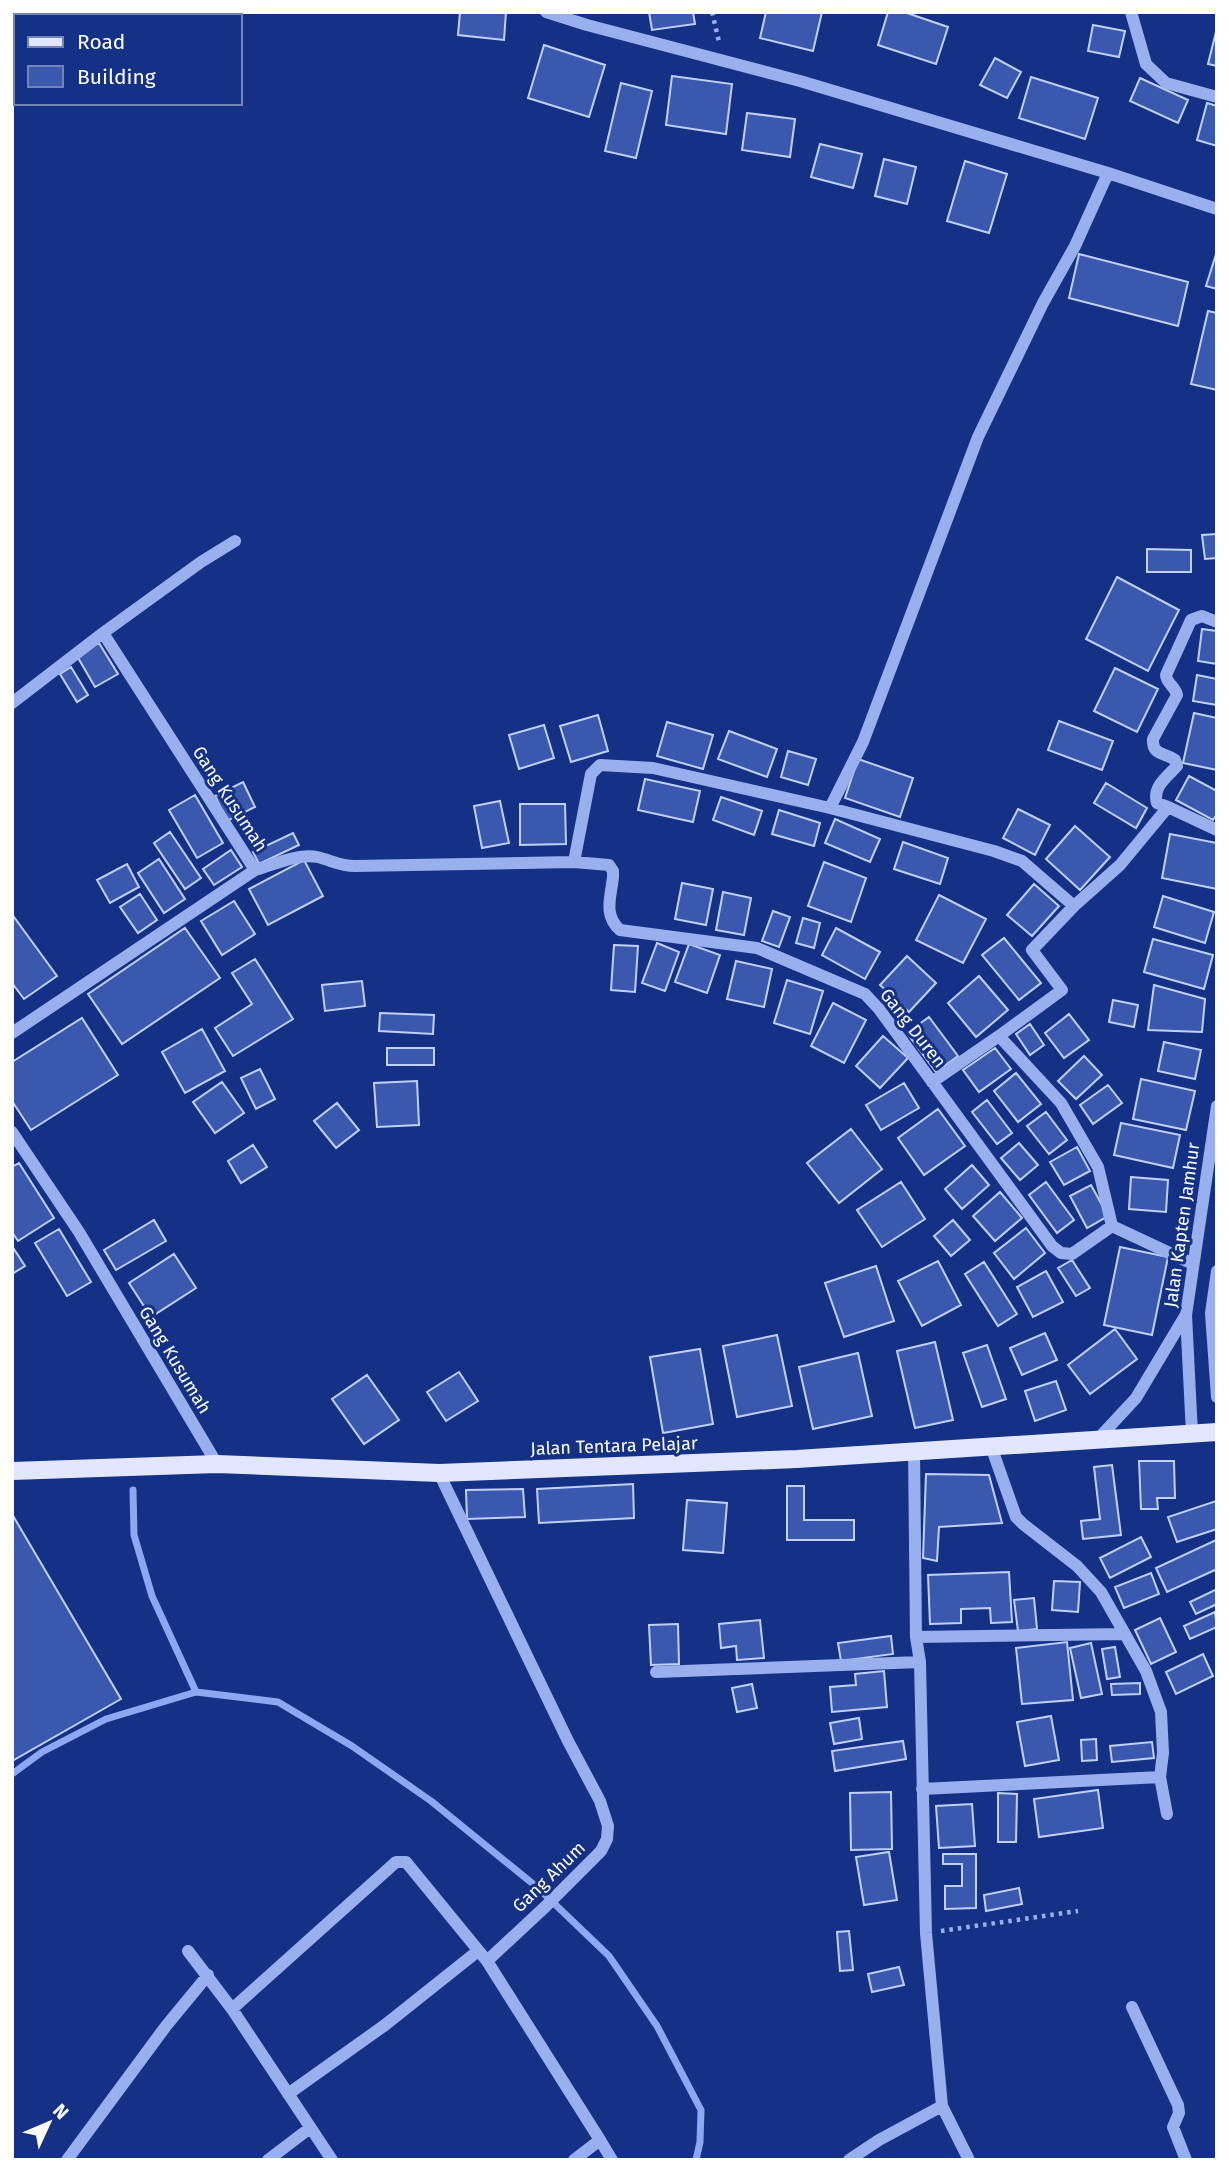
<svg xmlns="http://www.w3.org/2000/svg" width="1229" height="2172" font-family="'Fira Sans',sans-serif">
<rect width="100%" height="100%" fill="#153186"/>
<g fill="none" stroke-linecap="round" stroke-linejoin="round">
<path stroke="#8ca8f1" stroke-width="7" d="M133,1490L134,1535L152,1596L196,1692
M12,1774L42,1752L106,1719L196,1692L278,1702L352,1746L431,1801L538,1888L609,1956L657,2026L701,2110L700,2142L696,2160"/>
</g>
<path fill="#3958ae" stroke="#c0d0fa" stroke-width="2" d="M460,12H506L504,40L458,35Z
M649,12H693L695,24L652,30Z
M766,12H822L813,51L760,38Z
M888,12H904L948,27L936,64L878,45Z
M1093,25L1125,31L1119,57L1088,51Z
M1217,28V66L1208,64Z
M544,45L605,65L589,117L528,98Z
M995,58L1021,72L1007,98L980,85Z
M672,76L732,84L726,134L666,125Z
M1031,77L1098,98L1085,139L1019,118Z
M1140,78L1188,100L1178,123L1130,101Z
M621,83L652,91L636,158L605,151Z
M1207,103L1217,106V146L1197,140Z
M747,113L795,119L790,157L742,150Z
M820,144L862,154L853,188L811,177Z
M884,159L916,167L907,204L875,196Z
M965,161L1007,174L989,233L947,221Z
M1217,251V289L1206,286Z
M1079,254L1188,282L1178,326L1069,298Z
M1208,311L1217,313V390L1191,384Z
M1217,534V558L1205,559L1202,535Z
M1147,549L1191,550V572H1147Z
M1117,577L1179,610L1148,671L1086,639Z
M1202,629L1217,631V664L1198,661Z
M99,643L118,674L95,687L77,656Z
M71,667L88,695L77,702L60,674Z
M1115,668L1158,689L1137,732L1094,711Z
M1197,675L1217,679V705L1193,701Z
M1194,713L1217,718V770L1183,763Z
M598,715L608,751L571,762L560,726Z
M1059,721L1113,741L1102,770L1048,750Z
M667,722L713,735L703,769L657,756Z
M544,725L554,758L519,769L509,735Z
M729,731L777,749L767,777L718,759Z
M788,751L816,759L808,785L781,777Z
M858,759L913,778L900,817L845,798Z
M1189,776L1217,791V814L1213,820L1176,800Z
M645,779L700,791L693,822L638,810Z
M243,782L255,807L227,821L215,796Z
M1106,783L1147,808L1136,828L1094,803Z
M195,795L223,843L197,858L169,810Z
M721,797L762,811L754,835L713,820Z
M500,801L509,843L482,848L474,806Z
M520,804H565L566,844L520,845Z
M1018,809L1050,825L1035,855L1003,838Z
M779,810L820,823L814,846L772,834Z
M835,819L880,839L870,862L825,843Z
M1075,826L1110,857L1080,890L1046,859Z
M170,832L201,878L185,889L154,843Z
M293,833L299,845L259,864L253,852Z
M1170,834L1217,843V889L1162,878Z
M903,842L948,858L940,884L894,869Z
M231,850L242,867L214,885L203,869Z
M159,859L185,899L164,913L138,873Z
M304,860L323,896L268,925L249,889Z
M824,862L866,878L851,922L808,906Z
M127,864L139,887L110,903L97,880Z
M682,883L713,889L706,925L675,919Z
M1034,884L1059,906L1032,936L1007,915Z
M723,892L751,898L744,935L716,930Z
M140,894L157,920L138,933L120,907Z
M939,895L986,919L963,963L916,940Z
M1163,896L1214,912L1205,943L1154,927Z
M234,901L255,934L222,955L201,921Z
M773,911L790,917L779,947L762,941Z
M14,917L57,976L24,999L12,983V919Z
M803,918L820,923L814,948L796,943Z
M185,928L220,978L122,1044L88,994Z
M836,928L880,952L865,979L822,955Z
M1004,938L1041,983L1019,1000L982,955Z
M1153,939L1213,955L1204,989L1144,972Z
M657,943L679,952L665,991L642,983Z
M689,944L720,955L707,993L675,982Z
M614,945L638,946L635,992L611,990Z
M907,956L936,983L909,1012L880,985Z
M255,959L293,1019L233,1056L215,1028L252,1004L232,973Z
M736,961L772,969L764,1007L727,999Z
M979,976L1008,1010L976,1037L948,1003Z
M787,980L823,991L810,1034L774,1023Z
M362,981L365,1006L325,1011L322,985Z
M1154,985L1205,999L1202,1032L1148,1030Z
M1113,1000L1138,1005L1134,1027L1109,1022Z
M833,1003L866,1020L844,1063L811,1046Z
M380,1013L434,1015L433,1034L379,1031Z
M1069,1014L1089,1040L1064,1058L1045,1033Z
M929,1017L958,1056L936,1072L907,1033Z
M82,1018L118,1075L31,1130L12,1101V1062Z
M1030,1024L1044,1045L1030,1055L1016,1034Z
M202,1029L225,1071L185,1093L162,1052Z
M883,1036L908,1058L880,1088L856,1066Z
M1164,1042L1201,1050L1195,1079L1158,1071Z
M387,1048H434V1065H387Z
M995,1048L1011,1069L979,1092L963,1070Z
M1084,1056L1102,1075L1076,1099L1058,1081Z
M260,1069L275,1099L256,1109L241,1078Z
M1016,1073L1041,1104L1018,1122L994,1091Z
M1141,1079L1195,1091L1186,1130L1133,1119Z
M417,1081L419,1125L377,1127L374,1083Z
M222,1082L244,1113L215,1133L193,1102Z
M904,1083L919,1108L881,1130L866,1105Z
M1108,1085L1122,1103L1093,1124L1080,1105Z
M987,1100L1012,1133L997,1144L972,1112Z
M337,1103L359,1130L336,1148L314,1121Z
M938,1109L965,1146L924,1175L898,1138Z
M1046,1112L1067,1140L1049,1154L1027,1126Z
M1121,1123L1180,1135L1173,1168L1114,1155Z
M851,1129L882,1169L839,1203L807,1163Z
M1019,1143L1038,1165L1020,1180L1001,1158Z
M253,1145L267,1167L241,1183L228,1161Z
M1077,1147L1090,1171L1064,1185L1050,1162Z
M19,1163L54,1218L18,1241L12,1232V1167Z
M972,1165L989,1185L962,1209L945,1189Z
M1131,1177L1168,1180L1166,1212L1129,1209Z
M901,1182L925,1219L882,1247L857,1210Z
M1046,1182L1074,1220L1057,1233L1029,1195Z
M1091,1185L1108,1216L1087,1228L1070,1196Z
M1000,1192L1022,1218L995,1241L973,1216Z
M154,1220L166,1241L116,1270L104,1250Z
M953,1220L970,1240L951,1256L934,1236Z
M1026,1228L1045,1253L1014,1279L994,1253Z
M59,1229L91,1282L67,1296L35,1243Z
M12,1246L25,1266L12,1274Z
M1120,1247L1168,1257L1152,1335L1104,1325Z
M174,1254L196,1288L151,1317L129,1283Z
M1072,1260L1090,1288L1076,1296L1058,1268Z
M938,1261L961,1305L922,1326L898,1281Z
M984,1262L1017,1314L998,1326L965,1274Z
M876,1266L894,1321L844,1337L825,1283Z
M1046,1271L1063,1302L1033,1317L1017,1287Z
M1115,1329L1137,1359L1090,1394L1068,1365Z
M1045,1333L1057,1360L1022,1375L1010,1348Z
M777,1335L792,1406L737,1417L723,1346Z
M935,1342L953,1420L915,1428L897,1351Z
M987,1345L1006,1399L982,1407L963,1353Z
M700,1349L713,1424L663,1433L650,1357Z
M858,1353L872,1416L813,1429L799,1367Z
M459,1372L478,1401L446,1421L427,1392Z
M367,1375L399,1420L364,1444L332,1399Z
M1056,1381L1066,1410L1035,1421L1025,1391Z
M1139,1461H1174L1175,1498H1157L1158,1509H1141Z
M1112,1465L1121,1535L1083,1539L1081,1521L1100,1519L1094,1467Z
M926,1474L989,1475L1002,1523L939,1527L937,1561L923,1558Z
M633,1484L634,1518L539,1523L537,1489Z
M787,1486H804V1520H854V1540H787Z
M523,1489L525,1517L467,1519L466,1490Z
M687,1500L727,1503L723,1553L683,1550Z
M1216,1501L1217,1529L1177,1542L1168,1517Z
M12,1514L121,1699L12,1761Z
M1141,1537L1151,1557L1110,1578L1100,1558Z
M1216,1540L1217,1569L1167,1592L1156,1568Z
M1009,1572L1012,1622L991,1623L990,1608L961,1609V1623L930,1624L928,1575Z
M1151,1573L1159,1594L1124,1608L1115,1587Z
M1054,1581L1080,1582L1078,1612L1052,1610Z
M1217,1589V1604L1196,1614L1190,1602Z
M1034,1598L1037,1629L1018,1631L1014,1600Z
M1215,1612L1217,1627L1190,1639L1184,1626Z
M1160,1618L1176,1652L1151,1664L1135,1630Z
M760,1620L764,1658L737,1660L736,1646L721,1648L719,1624Z
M678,1624L679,1664L651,1665L649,1625Z
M891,1636L893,1654L841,1661L838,1643Z
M1067,1642L1073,1700L1022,1704L1016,1648Z
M1091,1643L1102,1694L1081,1698L1070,1648Z
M1115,1647L1120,1677L1107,1679L1102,1649Z
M1203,1654L1213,1676L1176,1694L1166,1672Z
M884,1671L887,1707L832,1712L830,1687L856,1685L855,1674Z
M1140,1683V1694L1112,1695L1111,1684Z
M752,1684L757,1708L737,1712L732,1688Z
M1051,1716L1059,1760L1025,1766L1017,1722Z
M859,1718L862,1739L834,1744L830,1723Z
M1096,1739L1097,1760L1082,1761L1081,1740Z
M903,1741L906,1759L835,1771L832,1751Z
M1152,1742L1154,1758L1112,1762L1110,1746Z
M1098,1790L1103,1828L1039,1837L1034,1799Z
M891,1792L892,1849L851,1850L850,1793Z
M998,1793L1017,1794L1016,1842H998Z
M972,1804L975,1846L939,1848L936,1806Z
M889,1852L897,1900L864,1905L856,1857Z
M943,1854H976V1908L945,1909V1886H962V1864H943Z
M1019,1888L1022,1904L986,1911L984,1895Z
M849,1931L853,1970L840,1971L837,1932Z
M899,1967L904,1985L872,1992L868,1974Z"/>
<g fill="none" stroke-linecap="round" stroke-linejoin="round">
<path stroke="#9ab0ee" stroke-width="4.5" stroke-dasharray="3.5 5" stroke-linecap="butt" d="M712,12L719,42
M941,1931L1078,1911"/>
<path stroke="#9ab0ee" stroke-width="12" d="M546,12L587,25L800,81L1108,173L1217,209
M1131,12L1146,64L1166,83L1217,97
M103,633L201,562L235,541
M12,703L103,633L255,870L12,1033
M1168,807L1217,830
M830,808L863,742L978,437L1043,303L1075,246L1108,173
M574,862L591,774L600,765L653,768L830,808L994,851L1022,861L1074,906
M255,870C273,865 298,853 317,857C331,860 339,866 355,866L574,862L609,865L613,871V877C611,897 603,915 620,930L757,948L865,994L879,1009L1052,1246L1061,1253L1072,1254L1112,1226L1193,1264
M999,1036L1062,990L1032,950L1074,906L1120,865L1168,807L1157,803C1152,787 1167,777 1177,766L1175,760C1165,752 1152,756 1153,739L1177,695C1175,686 1166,683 1166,675L1191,620L1202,616L1217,622
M932,1082L999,1036L1061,1103L1098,1167L1112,1226
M12,1132L79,1232L217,1464
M1217,1271L1211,1313L1217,1397
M1192,1434L1186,1315L1217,1106
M1097,1440L1136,1398L1185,1316
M992,1449L1016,1517L1023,1524L1077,1566L1101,1592L1146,1671L1161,1712L1163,1753L1160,1777L1167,1814
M914,1450L916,1637L920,1662L926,1933L942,2106L969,2160
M439,1473L568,1741L600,1801L608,1826L607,1839L601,1851L546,1906L487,1961L600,2140L574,2160
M916,1637L1125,1634
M656,1672L920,1662
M922,1789L1160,1777
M188,1951L232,2009L332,2160
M1132,2007L1178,2105L1179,2113L1173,2127L1186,2160
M232,2009L396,1862H406L487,1961
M288,2094L385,2025L478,1951
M600,2140L612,2160
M67,2160L166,2026L208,1975
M268,2160L310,2128
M849,2160L879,2140L942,2106"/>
<path stroke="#e2e7ff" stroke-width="18" d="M12,1471L217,1464L439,1473L797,1459L1217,1432"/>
</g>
<g text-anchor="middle" stroke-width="6" stroke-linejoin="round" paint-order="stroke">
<g font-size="18" fill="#fff" stroke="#153186">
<text transform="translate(230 799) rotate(57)" y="6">Gang Kusumah</text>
<text transform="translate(913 1028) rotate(52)" y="6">Gang Duren</text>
<text transform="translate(1182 1225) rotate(-82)" y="6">Jalan Kapten Jamhur</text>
<text transform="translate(175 1360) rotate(59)" y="6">Gang Kusumah</text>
<text transform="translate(614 1446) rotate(-2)" y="6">Jalan Tentara Pelajar</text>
<text transform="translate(549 1877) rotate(-44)" y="6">Gang Ahum</text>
</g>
</g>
<rect width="1229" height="2172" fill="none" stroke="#ffffff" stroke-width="28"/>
<rect x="14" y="14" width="228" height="91" fill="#153186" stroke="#7383b6" stroke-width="2"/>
<rect x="28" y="37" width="35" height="10" fill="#e2e7ff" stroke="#7383b6" stroke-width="2"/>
<text x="77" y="49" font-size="21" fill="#ffffff">Road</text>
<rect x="28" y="66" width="35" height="21" fill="#3958ae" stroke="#7383b6" stroke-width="2"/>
<text x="77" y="84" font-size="21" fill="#ffffff">Building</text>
<g transform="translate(49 2123) rotate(46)" stroke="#153186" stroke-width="5" paint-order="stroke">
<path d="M0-5L12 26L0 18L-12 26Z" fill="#ffffff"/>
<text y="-10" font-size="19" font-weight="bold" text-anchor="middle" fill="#ffffff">N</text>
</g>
</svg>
